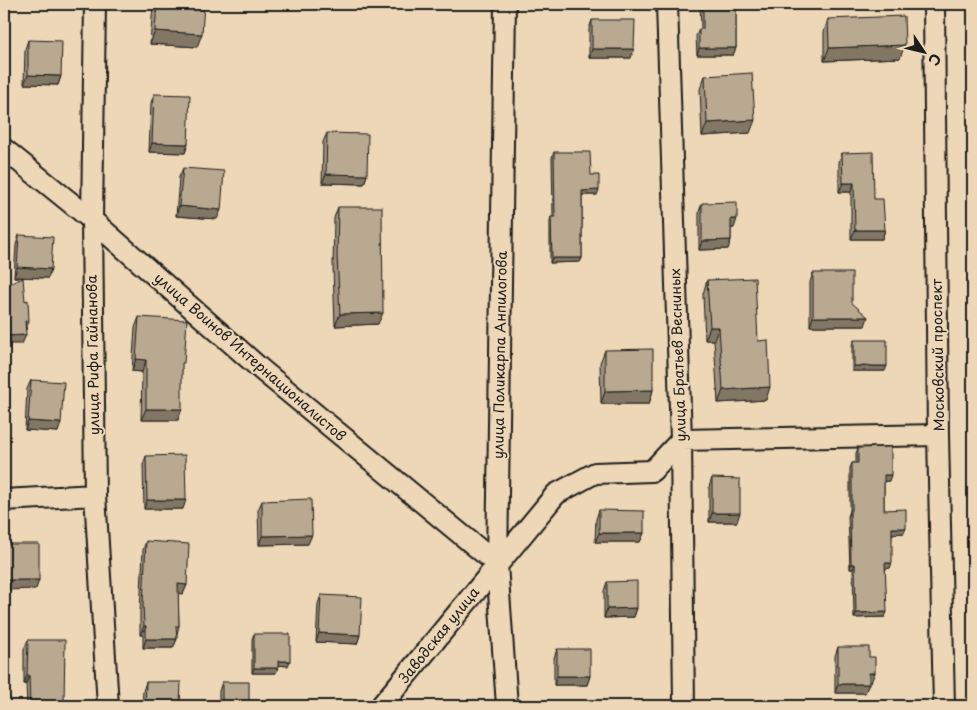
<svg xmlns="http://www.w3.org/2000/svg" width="977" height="710" font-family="'Playpen Sans',sans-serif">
<rect width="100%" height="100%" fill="#edd7b6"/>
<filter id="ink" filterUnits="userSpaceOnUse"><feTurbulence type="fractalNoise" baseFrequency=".02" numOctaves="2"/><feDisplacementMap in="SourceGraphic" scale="10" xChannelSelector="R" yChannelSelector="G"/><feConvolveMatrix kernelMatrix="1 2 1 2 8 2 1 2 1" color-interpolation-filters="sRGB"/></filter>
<g filter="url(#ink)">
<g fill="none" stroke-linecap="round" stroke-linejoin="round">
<g stroke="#1c1c1c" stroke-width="24">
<path id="minor" d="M95,4L92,220L95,495L108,706
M505,4L497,564L507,706
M667,4L681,440L684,706
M934,4L938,435L944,706
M4,149L92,220L263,371L497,564
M4,500L95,495
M381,706L556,494L595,473L652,471L681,440L938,435"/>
</g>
<use href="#minor" stroke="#edd7b6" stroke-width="20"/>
</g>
<path fill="#9f917c" stroke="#1c1c1c" d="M153,4H204L197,47L150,44Z
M700,4H736V48L733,55H697L696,36L699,29H701Z
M828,19L900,58L824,61V32Z
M592,20L631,58H589V29Z
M28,40L61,76L58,85L24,84L25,49Z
M705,76L750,133L702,136L700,89Z
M154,94L188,144L185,153L149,152L151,103Z
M327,133L367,175L364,184L322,183L323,142Z
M554,152L591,175L597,195H582V258L580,262L550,263V221L551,217H553L552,157Z
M842,153L874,199L885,230L882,239H851V192H839V162Z
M183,168L217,219L176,216L179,177Z
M702,203L734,228H731V240L728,249L699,250V212Z
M338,207L378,324L335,326L333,267L334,218Z
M19,235L48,278L14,277L16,245Z
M813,273L852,303L865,326H810V282Z
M707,280L758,341L766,400L718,403L714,340H705L703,294Z
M139,317L182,368L178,420H141L142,372L132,371L135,328Z
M854,340L885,371H852V345Z
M605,350L653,390L649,404H601L600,363Z
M31,380L58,432L25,430L27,389Z
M858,448L889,481H884V510L904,533L892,534L890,568L885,569V617L854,618L853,569H850L848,516L850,511V468L852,463H856V453Z
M146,456L183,509H144L143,465Z
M712,478L737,522H709V487Z
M262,501L308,544L259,545L258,510Z
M599,510L644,533L640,542H595L596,519Z
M146,541L187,585L183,594L178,593L179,626L177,634V639L173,648H143V635H140V613L143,550Z
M607,582L637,608L634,617L604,618V591Z
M321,595L360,635L357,644L316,642L318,604Z
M254,634L288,666L278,665L276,673H252V639Z
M28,640L64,704L66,706H27L26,684H24V649Z
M838,647L869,657L871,682H869L865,693H835V656Z
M557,649L590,676L587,685H554V658Z
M146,682L180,706H142L143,691Z
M222,682L249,706H219V691Z"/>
<path fill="#827665" stroke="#1c1c1c" d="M155,31L202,34L197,47L150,44Z
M905,45L900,58L824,61L829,48Z
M699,48H736L733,55H697Z
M592,49H634L631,58H589Z
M28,75L61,76L58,85L24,84Z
M755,120L750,133L702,136L707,123Z
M152,143L188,144L185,153L149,152Z
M326,174L367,175L364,184L322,183Z
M843,183H854L851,192H839Z
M599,190L597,195H580L582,191Z
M179,206L221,210L217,219L176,216Z
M731,219H737L734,228H728Z
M855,230H885L882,239H851Z
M731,240L728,249L699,250L702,241Z
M552,258H582L580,262L550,263Z
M17,267L51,269L48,278L14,277Z
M383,313L378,324L335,326L340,314Z
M813,317H868L865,326H810Z
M25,321H29L26,330Z
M710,327H719L714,340H705Z
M26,335L22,344H4V336Z
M136,359L146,360L142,372L132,371Z
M854,366H887L885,371H852Z
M770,387L766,400L718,403L723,390Z
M653,390L649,404H601L605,391Z
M146,409H182L178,420H141Z
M28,421L61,423L58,432L25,430Z
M884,475H891L889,481H882Z
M147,500H186L183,509H144Z
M712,513H740L737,522H709Z
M892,528H906L904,533L890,534Z
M599,533H644L640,542H595Z
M312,535L308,544L259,545L262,536Z
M885,563H892L890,568L883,569Z
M851,564H855L853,569H850Z
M4,580H39L36,589L4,590Z
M178,584L187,585L183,594L175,593Z
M637,608L634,617L604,618L607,609Z
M887,612L885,617L854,618L856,613Z
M144,626H146L143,635H140Z
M319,633L360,635L357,644L316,642Z
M146,639H177L173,648H143Z
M278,661H290L288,666L276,665Z
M254,668H278L276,673H252Z
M869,673H875L871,682H865Z
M27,675H29L26,684H24Z
M557,676H590L587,685H554Z
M838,684H869L865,693H835Z"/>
<path fill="#b9a990" stroke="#1c1c1c" d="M157,4H204L202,34L155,31Z
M703,4H736V48H699V29H703Z
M904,16L905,45L829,48L828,19Z
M592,20H635L634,49H592Z
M28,40L62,41L61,76L28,75Z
M752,73L755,120L707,123L705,76Z
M154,94L190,95L188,144L152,143Z
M327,133L368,134L367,175L326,174Z
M554,152H590L591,175H599V190L582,191V258H552L551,217H555Z
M873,152L874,199H883L885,230H855L854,183H843L842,153Z
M183,168L224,171L221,210L179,206Z
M737,202V219H731V240L702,241V203Z
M338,207H382L383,313L340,314L337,255Z
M19,235L53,237L51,269L17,267Z
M813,273H852V303L868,317H813Z
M23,278L25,301L28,300L29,321H25L26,335L4,336V286Z
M755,278L758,341L768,340L770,387L723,390L719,327H710L707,280Z
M139,317L187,320L184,363H182V409H146V360L136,359Z
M854,340H887V366H854Z
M653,349V390L605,391V350Z
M31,380L64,382L61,423L28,421Z
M891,447V475H884V510L906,509V528H892V563H885L887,612L856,613L855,564H851L850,510H852V463H858V448Z
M185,455L186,500H147L146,456Z
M712,478L740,479V513H712Z
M311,499L312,535L262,536V501Z
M599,510L644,511V533H599Z
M146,541L189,544L187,585L178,584L179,626H176L177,639H146V626H144L143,604Z
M4,544H39V580H4Z
M637,581V608L607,609V582Z
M321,595L362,597L360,635L319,633Z
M254,634H290V661H278V668H254Z
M28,640H65L64,704H66V706H30L29,675H27Z
M838,647H869V657H875V673H869V684H838Z
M557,649H590V676H557Z
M146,682H181L180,706H145Z
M222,682H249V706H222Z"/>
</g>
<g text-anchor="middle" stroke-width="4" stroke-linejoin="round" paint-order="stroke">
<g font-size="14" fill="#1c1c1c" stroke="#edd7b6">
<text transform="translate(93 355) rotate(-91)" y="5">улица Рифа Гайнанова</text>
<text transform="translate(500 355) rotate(-89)" y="5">улица Поликарпа Анпилогова</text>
<text transform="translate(678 355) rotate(-92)" y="5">улица Братьев Весниных</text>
<text transform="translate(938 355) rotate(-91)" y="5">Московский проспект</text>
<text transform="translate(250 357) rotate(41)" y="5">улица Воинов Интернационалистов</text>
<text transform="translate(439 635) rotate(-51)" y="5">Заводская улица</text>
</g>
</g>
<rect width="977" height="710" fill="none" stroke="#edd7b6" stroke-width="20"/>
<rect x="10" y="10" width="957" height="690" fill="none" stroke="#1c1c1c" stroke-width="2" filter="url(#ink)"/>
<g transform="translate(924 52) rotate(125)" stroke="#edd7b6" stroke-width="4" paint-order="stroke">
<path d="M0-4L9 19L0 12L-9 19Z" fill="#1c1c1c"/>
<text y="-8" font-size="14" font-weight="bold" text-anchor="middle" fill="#1c1c1c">С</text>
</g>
</svg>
